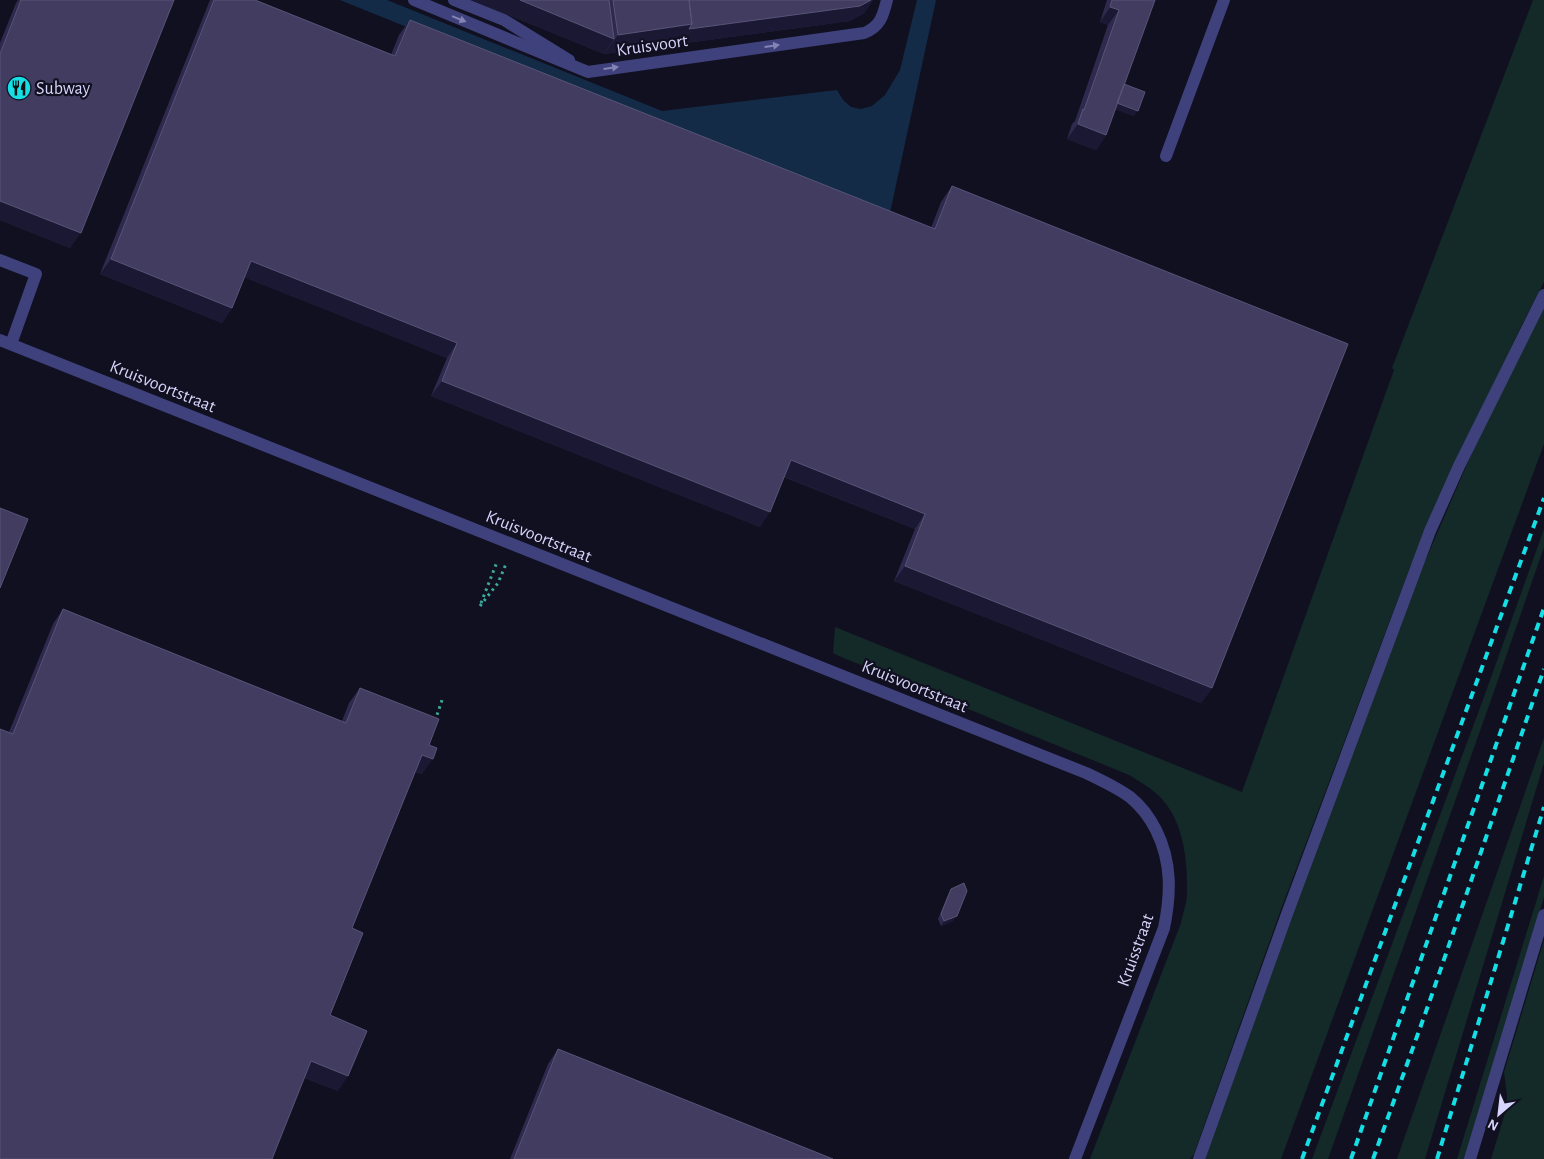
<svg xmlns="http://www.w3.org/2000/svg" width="1544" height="1159" font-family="'Alegreya Sans',sans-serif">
<rect width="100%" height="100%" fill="#111021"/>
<path fill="#132a28" d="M1533,0H1544V282L1522,325L1453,467L1409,570L1280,912L1194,1154L1190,1159H1090L1181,923C1183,913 1187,903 1187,893C1188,860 1183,818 1158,795C1149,787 1139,781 1129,775L839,656L833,653L835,627L1242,792L1394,370L1392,368Z
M1544,308V444L1281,1159H1205L1292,917L1420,573L1481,432Z
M1544,529V547L1491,700L1328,1159H1312L1484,697Z
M1544,738V763L1425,1159H1397Z
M1544,876V897L1464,1159H1457Z
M1544,940V1159H1491L1506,1110L1507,1095L1504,1072Z"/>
<path fill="#142b47" d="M340,0H387L662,111L837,90L843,100L851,107L861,109L872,106L885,95L900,70L917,0H936L888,222Z"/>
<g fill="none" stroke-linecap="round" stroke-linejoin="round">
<path stroke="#3aa99b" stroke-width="3" stroke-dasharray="2.5 4" stroke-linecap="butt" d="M481,603L497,562
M480,606L498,583L506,564
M435,721L442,700"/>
<path stroke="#3f417c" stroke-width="12" d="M454,0L504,20L569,60
M1166,156L1224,0
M0,260L36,274L11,344
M1199,1159L1287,914L1430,531L1459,466L1544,295
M1470,1159L1544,915"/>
<path stroke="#3f417c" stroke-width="12" d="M414,0L588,72L864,33C880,27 883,16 887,0
M0,340L1086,773C1101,780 1116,787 1130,797C1141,806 1150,818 1156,830C1172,862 1171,894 1164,928L1075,1159"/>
<path stroke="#15dee5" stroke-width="4" stroke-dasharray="8 6" stroke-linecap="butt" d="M1302,1159L1544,498
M1351,1159L1544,608
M1373,1159L1429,1003L1544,669
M1437,1159L1544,807"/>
</g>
<path fill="#2f2a4d" d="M18,0H174L70,248L0,220V43L16,3Z
M210,0H255L391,55L399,35L410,20L931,228L941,202L952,186L1212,688L1201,703L894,581L915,529L784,477L760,527L431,396L447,358L244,277L232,308L222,323L100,274Z
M472,0H873L864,13L850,21L604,54Z
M1107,0H1155L1124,84L1134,116L1115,109L1106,135L1096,150L1067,139L1072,124L1075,121L1108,25L1100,22Z
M63,609L342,721L349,703L360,688L429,745L422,774L415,772L352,928L330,1015L338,1091L305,1078L9,732L53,624Z
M951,889L953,921L941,926L938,919L948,895Z
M558,1049L833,1159H510L548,1064Z"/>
<path fill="#1b1834" d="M472,0H520L614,39L604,54Z
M873,0L864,13L850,21L604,54L618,35Z
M1110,7L1119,10L1108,25L1100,22Z
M1116,103L1138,111L1134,116L1112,108Z
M1078,124L1106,135L1096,150L1067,139Z
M0,201L81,233L70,248L0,220Z
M111,259L232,308L222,323L100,274Z
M251,261L457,343L447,358L241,276Z
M442,381L770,512L760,527L431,396Z
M791,460L925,514L915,529L780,475Z
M905,566L1212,688L1201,703L894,581Z
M422,755L433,759L422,774L411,770Z
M957,916L953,921L941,926L944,921Z
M311,1061L348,1076L338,1091L301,1076Z"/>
<path fill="#413c60" stroke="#585478" d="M21,0H174L81,233L0,201V54Z
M214,0H255L395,56L410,20L935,229L952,186L1348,344L1212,688L905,566L925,514L791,460L770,512L442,381L457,343L251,261L232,308L111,259Z
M520,0H609L614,39Z
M613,0H689L692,24L618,35Z
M689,0H871L860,6L689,29L692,24Z
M1112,0H1155L1106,135L1078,124L1083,109L1084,110L1119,10L1110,7Z
M1124,84L1145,92L1138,111L1117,103Z
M0,508L28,519L0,588Z
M63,609L346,723L360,688L439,719L429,745L437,748L433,759L422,755L352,928L363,933L330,1015L367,1031L348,1076L311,1061L272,1159H0V729L13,734Z
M964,883L967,891L957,916L944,921L941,914L951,889Z
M558,1049L833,1159H514Z"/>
<defs><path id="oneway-solid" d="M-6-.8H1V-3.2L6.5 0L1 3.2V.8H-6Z" transform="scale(1.25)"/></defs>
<g fill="#8383b5">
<use href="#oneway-solid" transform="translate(459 19) rotate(22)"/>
<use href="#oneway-solid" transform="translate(772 46) rotate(-8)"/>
<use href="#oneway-solid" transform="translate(611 68) rotate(-8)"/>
</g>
<defs>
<g id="restaurant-disc" transform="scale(1.25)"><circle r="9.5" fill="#15dee5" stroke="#111021"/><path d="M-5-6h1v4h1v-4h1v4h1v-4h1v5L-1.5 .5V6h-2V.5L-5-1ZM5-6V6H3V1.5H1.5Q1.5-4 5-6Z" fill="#111"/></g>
</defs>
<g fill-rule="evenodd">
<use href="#restaurant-disc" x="19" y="88"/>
</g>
<g text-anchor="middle" stroke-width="4.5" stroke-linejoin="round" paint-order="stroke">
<g font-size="18" fill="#d6d4fb" stroke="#111021">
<text transform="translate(652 45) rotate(-8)" y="6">Kruisvoort</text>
<text transform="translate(163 386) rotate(22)" y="6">Kruisvoortstraat</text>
<text transform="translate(539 536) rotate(22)" y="6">Kruisvoortstraat</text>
<text transform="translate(915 686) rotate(22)" y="6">Kruisvoortstraat</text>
<text transform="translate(1135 950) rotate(-70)" y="6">Kruisstraat</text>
</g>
<g font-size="18" fill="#d6d4fb" stroke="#111021" text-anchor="start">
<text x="36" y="94">Subway</text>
</g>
</g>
<g transform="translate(1499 1114) rotate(208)" stroke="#111021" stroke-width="4" paint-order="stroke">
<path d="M0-4L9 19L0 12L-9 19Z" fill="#d6d4fb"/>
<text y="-8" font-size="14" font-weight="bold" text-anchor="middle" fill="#d6d4fb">N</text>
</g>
</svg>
